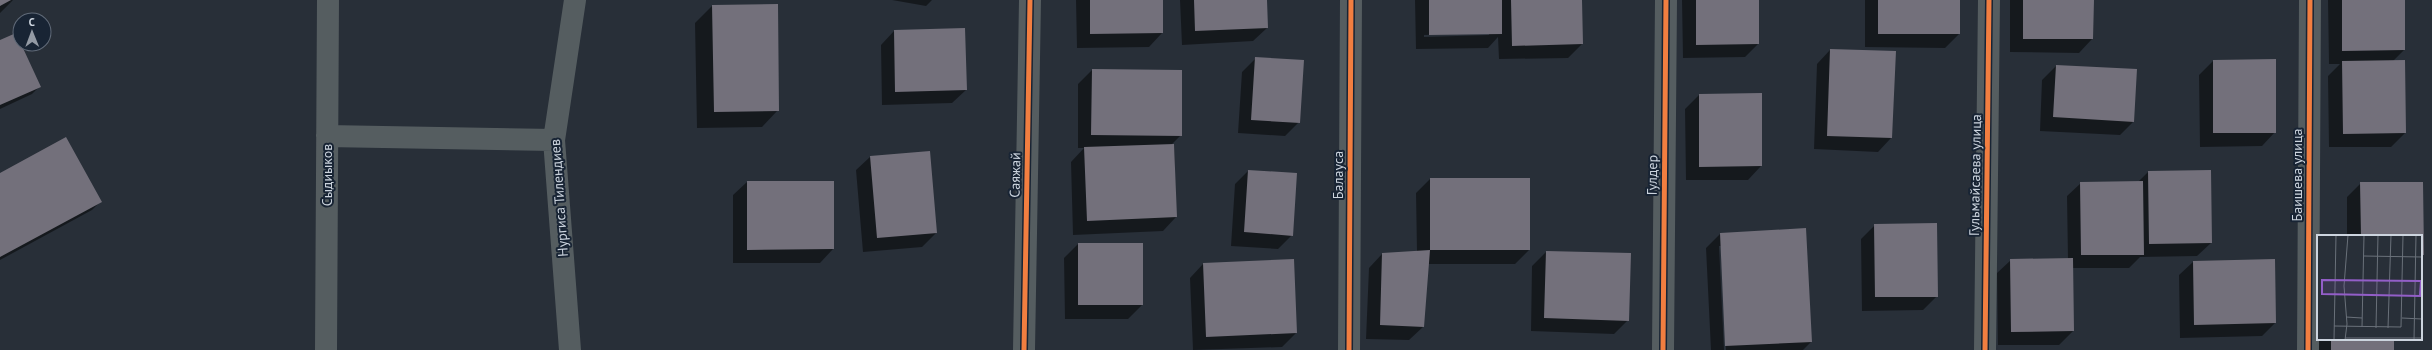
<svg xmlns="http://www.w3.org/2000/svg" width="2432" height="350" font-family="'PT Sans',sans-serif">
<rect width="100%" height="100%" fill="#282f38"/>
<path fill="#0007" fill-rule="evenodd" d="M0,0H13L0,13Z
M892,0H932L926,6Z
M1076,0H1162V33L1149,47L1077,48Z
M1180,0H1266L1267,28L1253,41L1182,45Z
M1415,0H1581L1582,44L1568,58L1499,59L1498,37L1488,48L1416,49ZM1489,33V35L1424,37V35Z
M1682,0H1758V44L1745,57L1683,58Z
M1865,0H1959V34L1945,48L1865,47Z
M2010,0H2093L2092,39L2079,53L2010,52Z
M2328,0H2404V50L2393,61L2405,133L2391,147H2329L2328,76L2340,64H2329Z
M712,6L778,110L762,127L697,128L695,23Z
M894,31L966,90L952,103L882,105L881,45Z
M0,42L40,86L32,94L0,109Z
M1830,50L1891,138L1878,152L1814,149L1817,64Z
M1256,58L1299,122L1285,136L1238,133L1242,72Z
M2275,60V132L2262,146L2200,147L2199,75L2213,61Z
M2056,66L2133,122L2120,135L2040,131L2042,80Z
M1092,70L1181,135L1171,145H1174L1176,217L1163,231L1073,235L1071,162L1084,148H1078V84Z
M1761,94V166L1748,180H1686L1685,109L1699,95Z
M870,157L936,233L922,247L863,252L856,170Z
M1248,171L1292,235L1278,249L1231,246L1235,184Z
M2148,172L2211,243L2197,256L2140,257L2129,268H2072L2073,331L2059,345H1998L1997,273L2011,260L2068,259L2067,196L2081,183L2138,182Z
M0,174L100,202L92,210L0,260Z
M1430,179H1529V250L1515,264H1428L1423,327L1409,340L1366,339L1369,268L1382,254L1417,252L1416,193Z
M747,182L833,249L820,263H733V195Z
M2361,183H2422L2423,255L2421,257V236H2347V197Z
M1875,225L1937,296L1923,310L1862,311L1861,239Z
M1805,229L1811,342L1803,350H1726L1721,246H1719L1724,350H1711L1706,248L1720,234Z
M1078,244H1142V305L1128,319H1065L1064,258Z
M1546,252L1628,320L1614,334L1531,331L1532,266Z
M2274,260L2275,323L2262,336L2180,338L2179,275L2193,262Z
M1203,264L1296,333L1282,347L1193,350L1190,278Z
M2318,339H2393V350H2318Z"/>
<path fill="#73707b" d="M0,0H11L0,6Z
M1090,0H1163V33L1090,34Z
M1194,0H1267L1268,28L1195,31Z
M1429,0H1502V34L1429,35Z
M1511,0H1582L1583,44L1512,46Z
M1696,0H1759V44L1696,45Z
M1878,0H1960V34H1878Z
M2023,0H2094L2093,39H2023Z
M2342,0H2405V50L2342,51Z
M778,4L779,111L714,112L712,5Z
M965,28L967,90L895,92L894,30Z
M16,33L41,87L0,105V40Z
M1830,49L1896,51L1892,138L1827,136Z
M1255,57L1304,60L1300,123L1251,120Z
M2276,59V133H2213V60Z
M2405,60L2406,133L2343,134L2342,61Z
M2056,65L2137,69L2134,122L2053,117Z
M1092,69L1182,70V136L1091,135Z
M1762,93V166L1699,167V94Z
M66,137L102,202L0,257V173Z
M1174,144L1177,217L1087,221L1084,147Z
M930,151L937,233L877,238L870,156Z
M1248,170L1297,173L1293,236L1244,232Z
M2211,170L2212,243L2149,244L2148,171Z
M1430,178H1530V250H1430Z
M747,181H834V249L747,250Z
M2143,181L2144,255H2081L2080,182Z
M2360,182H2423L2424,255H2421V236H2361Z
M1937,223L1938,297H1875L1874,224Z
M1806,228L1812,342L1725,346L1720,233Z
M1078,243H1143V305H1078Z
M1430,250L1424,327L1380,325L1382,253Z
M1546,251L1631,253L1629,321L1544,318Z
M2073,258L2074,331L2011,332L2010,259Z
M1294,259L1297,333L1206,337L1203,263Z
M2275,259L2276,323L2194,325L2193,261Z
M2331,339H2394V350H2331Z"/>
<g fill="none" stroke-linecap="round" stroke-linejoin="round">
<path stroke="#555d60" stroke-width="22" d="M327,136L554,140
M326,350L328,0
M570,350L554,140L575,0
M1024,350L1030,0
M1349,350L1351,0
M1663,350L1666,0
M1985,350L1989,0
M2308,350L2310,0"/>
<g stroke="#182434" stroke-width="8">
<path id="cycleway" d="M1024,350L1030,0
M1349,350L1351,0
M1663,350L1666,0
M1985,350L1989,0
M2308,350L2310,0"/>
</g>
<use href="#cycleway" stroke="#f27e40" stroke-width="5"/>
</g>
<g text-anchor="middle" stroke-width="4" stroke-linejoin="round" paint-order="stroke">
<g font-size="14" fill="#ccd4de" stroke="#182434">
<text transform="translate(327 175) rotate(-90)" y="5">Сыдиыков</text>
<text transform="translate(1015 175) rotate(-89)" y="5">Саяжай</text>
<text transform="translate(1338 175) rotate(-90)" y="5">Балауса</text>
<text transform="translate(1652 175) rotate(-89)" y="5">Гулдер</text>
<text transform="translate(1975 175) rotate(-89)" y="5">Гульмайсаева улица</text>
<text transform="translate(2297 175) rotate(-90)" y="5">Баишева улица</text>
<text transform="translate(559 198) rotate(-94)" y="5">Нургиса Тилендиев</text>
</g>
</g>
<g transform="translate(2317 235)">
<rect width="105" height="105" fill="#282f38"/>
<path fill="none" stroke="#6a717a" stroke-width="1" d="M47,21L105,22M29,82L45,83M85,83L105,84M17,91L84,92L86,0M45,92L47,0M59,93L61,0M71,93L74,0M28,103H105M17,105L19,0M28,105L30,89L27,51L31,0M97,105L99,0"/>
<path fill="#935ec8" fill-opacity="0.15" stroke="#935ec8" stroke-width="2" d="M5,45L104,46L103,61L5,59Z"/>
<rect width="105" height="105" fill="none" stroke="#ccd4de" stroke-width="2"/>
</g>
<g transform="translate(32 32) rotate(359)"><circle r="19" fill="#182434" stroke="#606a78"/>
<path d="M0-3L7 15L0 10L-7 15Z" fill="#939aa4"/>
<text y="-6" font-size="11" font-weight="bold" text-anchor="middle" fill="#ccd4de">С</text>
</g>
</svg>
